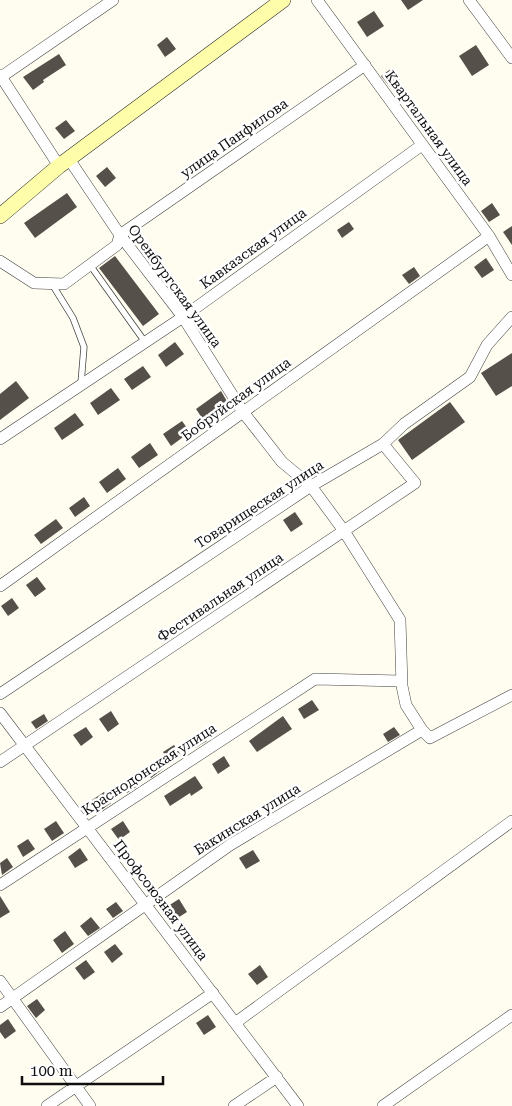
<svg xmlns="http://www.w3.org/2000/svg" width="512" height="1106" font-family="'Roboto Serif',serif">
<rect width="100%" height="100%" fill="#fffdef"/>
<path fill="#56504a" d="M401,0H423L408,10Z
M374,11L384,26L367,37L357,22Z
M167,37L176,49L165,57L157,45Z
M476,45L489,65L472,76L459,56Z
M59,54L66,65L43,80L44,82L33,90L23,77Z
M392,68L400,80L390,87L381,76Z
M66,120L75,131L64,139L55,128Z
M107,167L116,178L105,187L96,176Z
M67,193L77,207L35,238L24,223Z
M492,203L500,215L489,222L481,211Z
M349,222L354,229L342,238L337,230Z
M512,226V245L503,232Z
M115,256L159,314L143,326L99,268Z
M486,258L494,270L482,278L474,267Z
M414,267L420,276L409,284L402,275Z
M175,342L184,354L166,367L158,355Z
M512,353V386L496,396L481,373Z
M143,366L151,377L132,390L124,379Z
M16,381L29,398L0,420V394Z
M111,388L120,400L98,415L90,403Z
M221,391L228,403L204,421L196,409Z
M450,402L465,422L412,460L398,440Z
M75,413L84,425L62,440L54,428Z
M182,421L190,432L171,446L163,434Z
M150,443L158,455L139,468L131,457Z
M118,468L126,479L107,493L99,482Z
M84,497L90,506L75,517L69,508Z
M295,512L303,524L291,532L283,520Z
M56,519L63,528L41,544L34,535Z
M37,577L46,589L35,597L26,585Z
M12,598L19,608L8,616L1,606Z
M312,700L319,710L304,719L298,709Z
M111,711L119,724L108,732L99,719Z
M44,714L48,721L36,729L31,722Z
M283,716L292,729L257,752L249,741Z
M86,727L93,737L81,746L73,735Z
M394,727L400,735L388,742L383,734Z
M201,731L207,741L195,748L189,739Z
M174,745L181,755L169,763L163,752Z
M224,756L230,766L218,774L212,764Z
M160,761L164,768L151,778L146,771Z
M195,776L203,788L191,796L190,793L170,806L164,796Z
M133,777L139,785L127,793L122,785Z
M104,792L111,803L100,811L92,800Z
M56,821L64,833L52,841L44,829Z
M123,821L130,832L119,840L111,829Z
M28,839L35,849L23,857L17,846Z
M80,848L88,860L75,868L68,857Z
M253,850L260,861L246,869L239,858Z
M7,858L13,867L2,875L0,863Z
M0,896L10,912L0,918Z
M179,899L187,912L176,919L168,906Z
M116,902L123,911L113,918L106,909Z
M91,917L100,928L88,936L80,926Z
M65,931L74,944L62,953L53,940Z
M115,944L123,954L112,963L104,952Z
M86,960L95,972L84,980L75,968Z
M260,965L268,977L257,985L248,974Z
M37,999L45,1010L36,1018L27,1006Z
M208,1015L216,1027L204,1035L196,1023Z
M8,1019L16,1031L5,1039L0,1032V1025Z"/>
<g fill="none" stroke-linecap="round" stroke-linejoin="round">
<g stroke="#414141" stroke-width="7">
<path id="lane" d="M90,265L145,342
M52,284L73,318L84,347L81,383"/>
</g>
<g stroke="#414141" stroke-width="12">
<path id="street" d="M317,0L489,236L512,275
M469,0L512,58
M0,75L59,166
M1,77L113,0
M0,261L34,283L64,284L117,245L120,235L365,65
M0,439L183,317L422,145
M0,586L489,236
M0,694L311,486L383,444L404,424L470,377L487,345L512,317
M0,713L298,1106
M422,730L430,738L512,695
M0,762L415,483L383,444
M0,885L315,679L401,681
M0,981L90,1106
M0,1007L230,845L422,730L406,705L402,686L400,620L344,531L311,486L282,462L243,412L183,317L120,235L69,159
M235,1023L512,821
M47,1106L213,993
M234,1106L277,1077
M383,1106L512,1015"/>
</g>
<g stroke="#303030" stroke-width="16">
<path id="secondary" d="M0,216L59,166L283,0"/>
</g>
<use href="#lane" stroke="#fff" stroke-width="5.5"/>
<use href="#street" stroke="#fff" stroke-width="11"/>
<use href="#secondary" stroke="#fefdaa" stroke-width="15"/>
</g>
<g text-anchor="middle" stroke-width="5" stroke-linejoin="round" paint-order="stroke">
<g font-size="14" fill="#0e0e0e" stroke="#fff">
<text transform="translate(429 128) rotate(54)" y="5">Квартальная улица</text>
<text transform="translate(234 138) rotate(-35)" y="5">улица Панфилова</text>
<text transform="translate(253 248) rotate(-36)" y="5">Кавказская улица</text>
<text transform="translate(175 286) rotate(54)" y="5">Оренбургская улица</text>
<text transform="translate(236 399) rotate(-36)" y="5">Бобруйская улица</text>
<text transform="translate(259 504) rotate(-33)" y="5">Товарищеская улица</text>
<text transform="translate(220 597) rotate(-34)" y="5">Фестивальная улица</text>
<text transform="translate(149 769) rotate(-33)" y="5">Краснодонская улица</text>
<text transform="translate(247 819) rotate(-32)" y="5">Бакинская улица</text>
<text transform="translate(161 900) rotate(53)" y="5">Профсоюзная улица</text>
</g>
</g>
<path d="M22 1076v8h141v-8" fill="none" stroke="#0e0e0e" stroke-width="2.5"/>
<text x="30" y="1076" font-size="15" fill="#0e0e0e" stroke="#ffffff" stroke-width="4" paint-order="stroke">100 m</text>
</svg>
